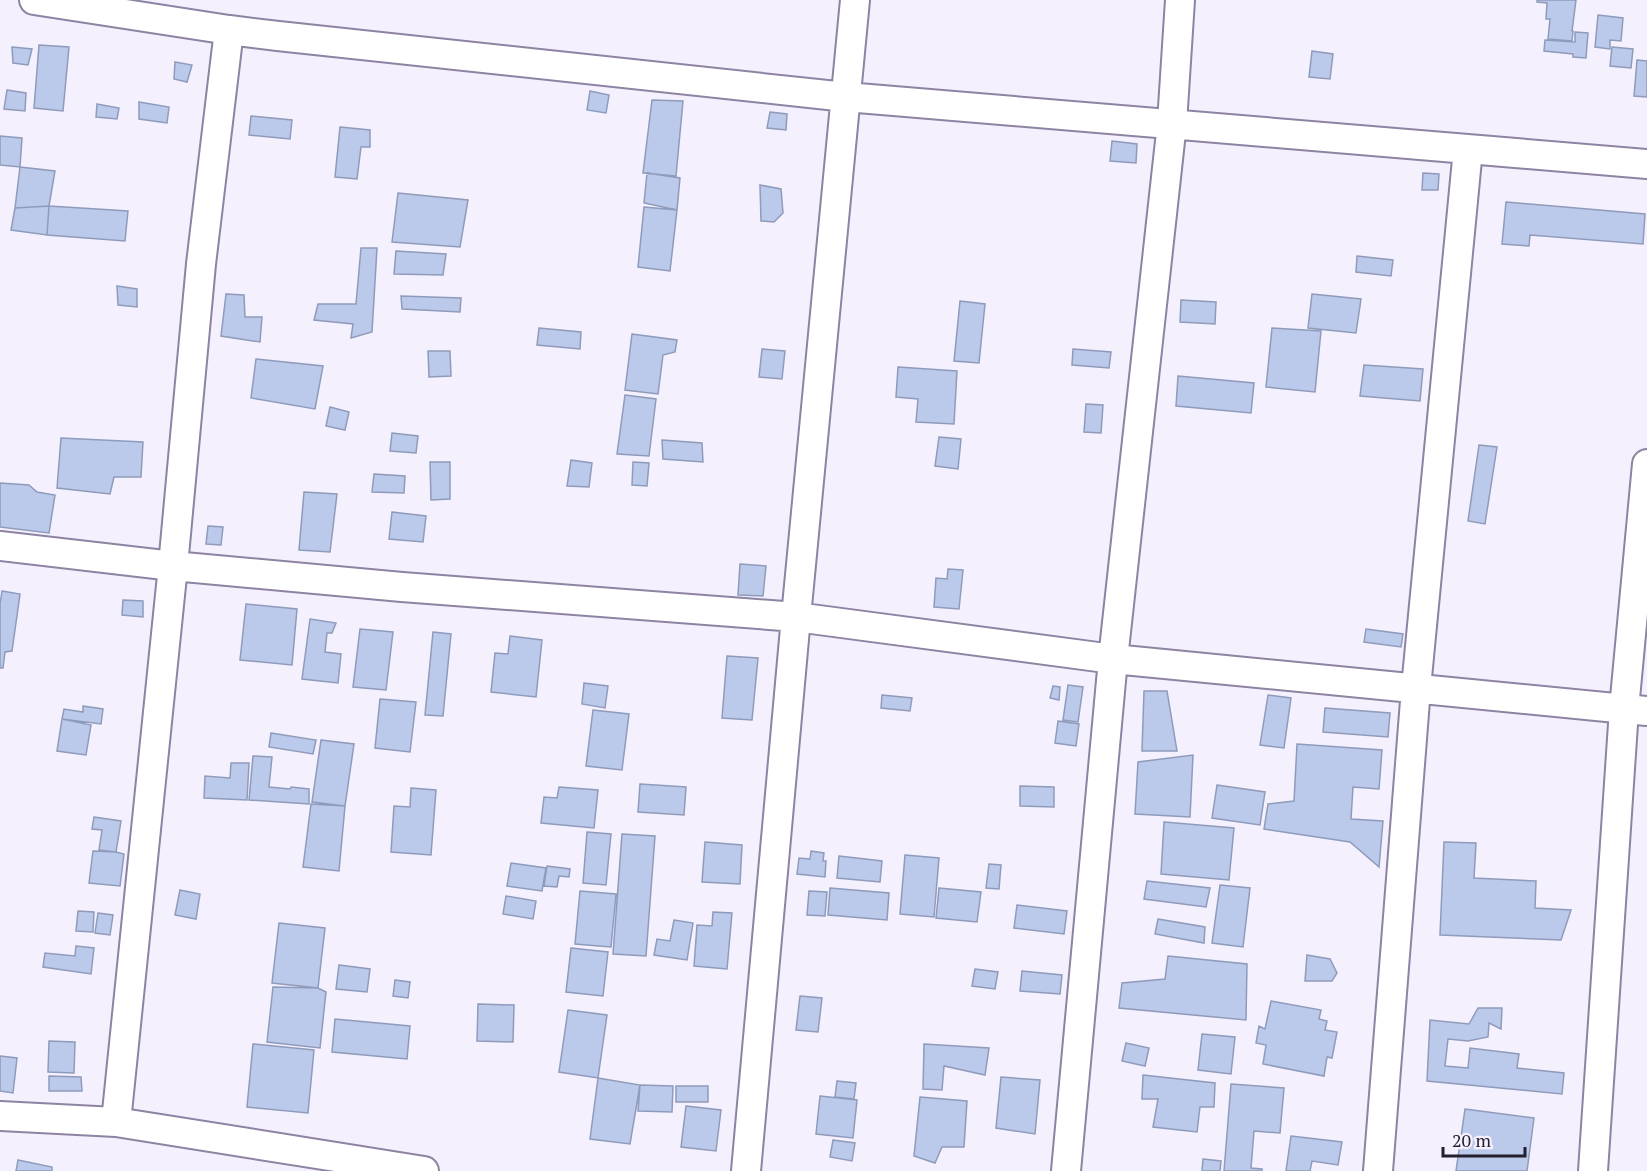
<svg xmlns="http://www.w3.org/2000/svg" width="1647" height="1171" font-family="'PT Serif',serif">
<rect width="100%" height="100%" fill="#f5f0fe"/>
<path fill="#bbc9ea" stroke="#8f9bbb" stroke-width="1.5" d="M1537,0H1576L1572,31H1573L1572,41L1548,39L1550,19H1546L1547,3L1537,2Z
M1598,15L1623,18L1621,41L1610,40V49L1595,47Z
M1575,32L1588,33L1586,58L1573,57V54L1544,51L1545,40L1575,42Z
M39,45L69,47L63,111L34,108Z
M12,47L32,49L28,65L13,63Z
M1612,47L1633,49L1631,68L1610,66Z
M1312,51L1333,54L1330,79L1309,77Z
M1637,60L1647,61V97L1634,96Z
M175,62L192,65L187,82L174,79Z
M7,90L26,93L25,111L4,109Z
M590,91L609,95L606,113L587,110Z
M652,100L683,101L676,176L643,173Z
M139,102L169,107L167,123L139,119Z
M97,104L119,108L117,119L96,117Z
M770,112L787,114L786,130L767,128Z
M251,116L292,120L290,139L249,135Z
M340,127L370,130V147H361L357,179L335,177Z
M0,136L22,138L20,167L0,165Z
M1112,141L1137,144L1136,163L1110,161Z
M20,167L55,171L49,206L15,208Z
M647,173L680,178L677,210L644,203Z
M1423,173L1439,174L1438,190H1422Z
M760,185L781,189L783,213L774,222L761,221Z
M398,193L468,200L460,247L392,242Z
M1506,202L1645,214L1643,244L1530,235L1529,246L1502,244Z
M49,206L47,235L11,230L15,208Z
M49,206L128,211L125,241L47,235Z
M644,207L677,210L670,271L638,267Z
M361,248H377L372,332L351,338L353,324L314,320L318,304H356Z
M396,251L446,254L443,275L394,274Z
M1357,256L1393,260L1391,276L1356,272Z
M117,286L137,289V307L118,305Z
M226,294L244,295L245,317H262L260,342L221,336Z
M1312,294L1361,299L1356,333L1308,328Z
M401,296L461,298L460,312L402,309Z
M1181,300L1216,302L1215,324L1180,322Z
M960,301L985,304L979,363L954,361Z
M539,328L581,332L580,349L537,345Z
M1272,328L1321,331L1315,392L1266,387Z
M632,334L677,340L675,352L663,355L658,394L625,390Z
M762,349L785,351L782,379L759,377Z
M1073,349L1111,352L1109,368L1072,365Z
M428,351H450L451,376L429,377Z
M256,359L323,366L315,409L251,398Z
M1364,365L1423,369L1420,401L1360,396Z
M898,367L957,371L954,424L916,422L918,399L896,397Z
M1178,376L1254,383L1251,413L1176,406Z
M625,395L656,399L649,456L617,454Z
M1086,404L1103,405L1101,433L1084,432Z
M330,407L349,412L345,430L326,426Z
M392,433L418,436L416,453L390,451Z
M939,437L961,439L958,469L935,466Z
M61,438L143,442L141,477H114L110,494L57,488Z
M662,440L702,443L703,462L663,459Z
M1479,445L1497,447L1485,524L1468,521Z
M571,460L592,463L589,487L567,486Z
M430,462H450V499L431,500Z
M633,462L649,463L647,486L632,485Z
M374,474L405,476L404,493L372,492Z
M0,483L29,485L37,492L55,495L49,533L0,527Z
M304,492L337,494L330,552L299,550Z
M392,512L426,516L423,542L389,539Z
M208,526L223,527L221,545L206,544Z
M740,564L766,566L763,596L738,595Z
M948,569L963,570L959,609L934,607L936,578L947,579Z
M2,591L20,594L12,651L5,652L3,668H0V604Z
M123,600L143,601V617L122,615Z
M246,604L297,609L292,665L240,660Z
M310,619L336,623L332,633H327L325,652L341,654L338,683L302,679Z
M360,629L393,632L386,690L353,687Z
M1366,629L1403,634L1401,647L1364,642Z
M433,632L451,634L443,716L425,715Z
M510,636L542,640L536,697L491,692L495,653L508,654Z
M727,656L758,658L752,720L722,718Z
M584,683L608,686L605,708L582,704Z
M1068,685L1083,687L1078,722L1063,720Z
M1053,686L1060,687L1059,700L1050,698Z
M1144,691H1167L1177,751H1142Z
M882,695L912,698L910,711L881,708Z
M1268,695L1291,698L1284,748L1260,745Z
M380,699L416,702L410,752L375,748Z
M83,706L103,709L101,724L62,719L64,709L83,712Z
M1325,708L1390,713L1388,737L1323,732Z
M593,710L629,714L622,770L586,766Z
M62,719L91,725L86,755L57,751Z
M1058,721L1079,724L1076,746L1055,743Z
M271,733L316,740L313,754L269,747Z
M321,740L354,744L345,806L312,802Z
M1297,744L1382,750L1379,789L1353,787L1351,819L1383,821L1379,867L1350,842L1264,829L1268,804L1294,801Z
M1193,755L1190,817L1135,814L1138,762Z
M253,756L272,757L269,787L290,789L291,787L309,789V804L249,800Z
M231,763H249L247,800L204,798L205,776L230,778Z
M640,784L686,787L684,815L638,812Z
M1217,785L1265,792L1260,825L1212,818Z
M1020,786L1054,787V807L1020,806Z
M559,787L598,790L594,828L541,823L544,797L557,798Z
M411,788L436,790L431,855L391,852L394,806L410,807Z
M311,804L345,806L339,871L303,867Z
M94,817L121,821L116,852L99,850L102,830L92,829Z
M1164,822L1234,828L1229,880L1161,874Z
M587,832L611,834L606,885L583,883Z
M622,834L655,836L646,956L613,954Z
M705,842L742,845L740,884L702,882Z
M1444,842L1476,843L1474,878L1536,881L1535,908L1571,910L1561,940L1440,935Z
M93,851L116,852L124,854L120,886L89,883Z
M811,851L824,853L823,861H826L825,877L797,874L799,858L810,859Z
M905,855L939,858L934,917L900,914Z
M839,856L882,861L880,882L837,878Z
M511,863L546,868L542,891L507,886Z
M989,864L1001,865L999,889L986,888Z
M547,866L570,869L569,877L559,876L557,887L544,886Z
M1147,881L1210,888L1206,907L1144,899Z
M1220,885L1250,888L1243,947L1212,943Z
M830,888L889,893L887,920L828,915Z
M939,888L981,892L977,922L936,918Z
M180,890L200,894L196,919L175,915Z
M580,891L616,894L611,947L575,944Z
M809,891L827,892L825,916L807,915Z
M506,896L536,901L533,919L503,914Z
M1017,905L1067,911L1064,934L1014,928Z
M78,911L94,912L93,932L76,931Z
M713,912L732,913L727,969L694,966L697,925L712,926Z
M98,913L113,915L110,935L95,933Z
M1158,919L1205,927L1204,943L1155,934Z
M674,920L693,923L687,960L654,955L657,939L670,941Z
M279,923L325,928L318,988L272,983Z
M76,946L94,948L91,974L43,967L45,953L75,956Z
M571,948L608,952L603,996L566,992Z
M1307,955L1330,959L1337,973L1332,981H1305Z
M1168,956L1247,964L1246,1020L1119,1008L1122,983L1165,979Z
M339,965L370,969L367,992L336,989Z
M975,969L998,972L995,989L972,986Z
M1022,971L1062,975L1060,994L1020,991Z
M395,980L410,982L408,998L393,996Z
M273,987L318,988L326,992L320,1048L267,1042Z
M800,996L822,998L818,1032L796,1030Z
M1271,1001L1321,1010L1319,1019L1327,1021L1325,1030L1337,1032L1332,1058L1327,1057L1324,1076L1263,1064L1266,1045L1256,1043L1259,1026L1265,1029Z
M478,1004L514,1005L513,1042L477,1041Z
M1478,1008H1502L1501,1029L1489,1023L1488,1037L1468,1041L1448,1039L1445,1066L1468,1068L1470,1048L1519,1054L1517,1068L1564,1073L1562,1094L1427,1081L1430,1020L1469,1024Z
M568,1010L607,1015L598,1078L559,1072Z
M335,1019L410,1026L407,1059L332,1052Z
M1202,1034L1235,1037L1231,1074L1198,1070Z
M49,1041L75,1042L74,1073L48,1072Z
M1126,1043L1149,1048L1145,1066L1122,1061Z
M253,1044L314,1050L308,1113L247,1107Z
M924,1044L989,1048L985,1075L944,1066L942,1090L923,1089Z
M0,1056L17,1058L13,1093L0,1091Z
M1143,1075L1215,1083L1214,1107H1200L1197,1132L1153,1127L1158,1099H1142Z
M49,1076L81,1077L82,1091H49Z
M1001,1077L1040,1080L1035,1134L996,1128Z
M598,1078L640,1085L630,1144L590,1139Z
M837,1081L856,1083L854,1099L835,1097Z
M1231,1084L1284,1088L1280,1133L1254,1131L1251,1168L1262,1169V1171H1224Z
M640,1085L673,1086L672,1112L638,1111Z
M676,1086H708V1102H676Z
M820,1096L857,1100L853,1138L816,1134Z
M920,1097L967,1101L964,1147H942L935,1163L914,1156Z
M686,1106L721,1110L716,1151L681,1147Z
M1465,1109L1534,1118L1527,1171H1456Z
M1291,1136L1342,1142L1338,1165L1312,1161L1310,1171H1286Z
M833,1140L855,1143L852,1161L830,1157Z
M1203,1159L1221,1161L1220,1171H1202Z
M18,1160L52,1167V1171H16Z"/>
<g fill="none" stroke-linecap="round" stroke-linejoin="round">
<g stroke="#8d83a2" stroke-width="32">
<path id="street" d="M34,0L229,30L278,36L846,97L1647,164
M0,546L173,566L402,587L796,617L1113,659L1647,711
M0,1116L116,1122L424,1171
M116,1122L173,566L201,264L229,30
M746,1171L796,617L855,0
M1066,1171L1113,659L1172,123L1180,0
M1378,1171L1416,688L1468,149
M1593,1171L1624,709L1647,464"/>
</g>
<use href="#street" stroke="#fff" stroke-width="28"/>
</g>
<path d="M1443 1147v9h82v-9" fill="none" stroke="#241f2c" stroke-width="3"/>
<text x="1452" y="1147" font-size="18" fill="#241f2c" stroke="#f5f0fe" stroke-width="4.5" paint-order="stroke">20 m</text>
</svg>
